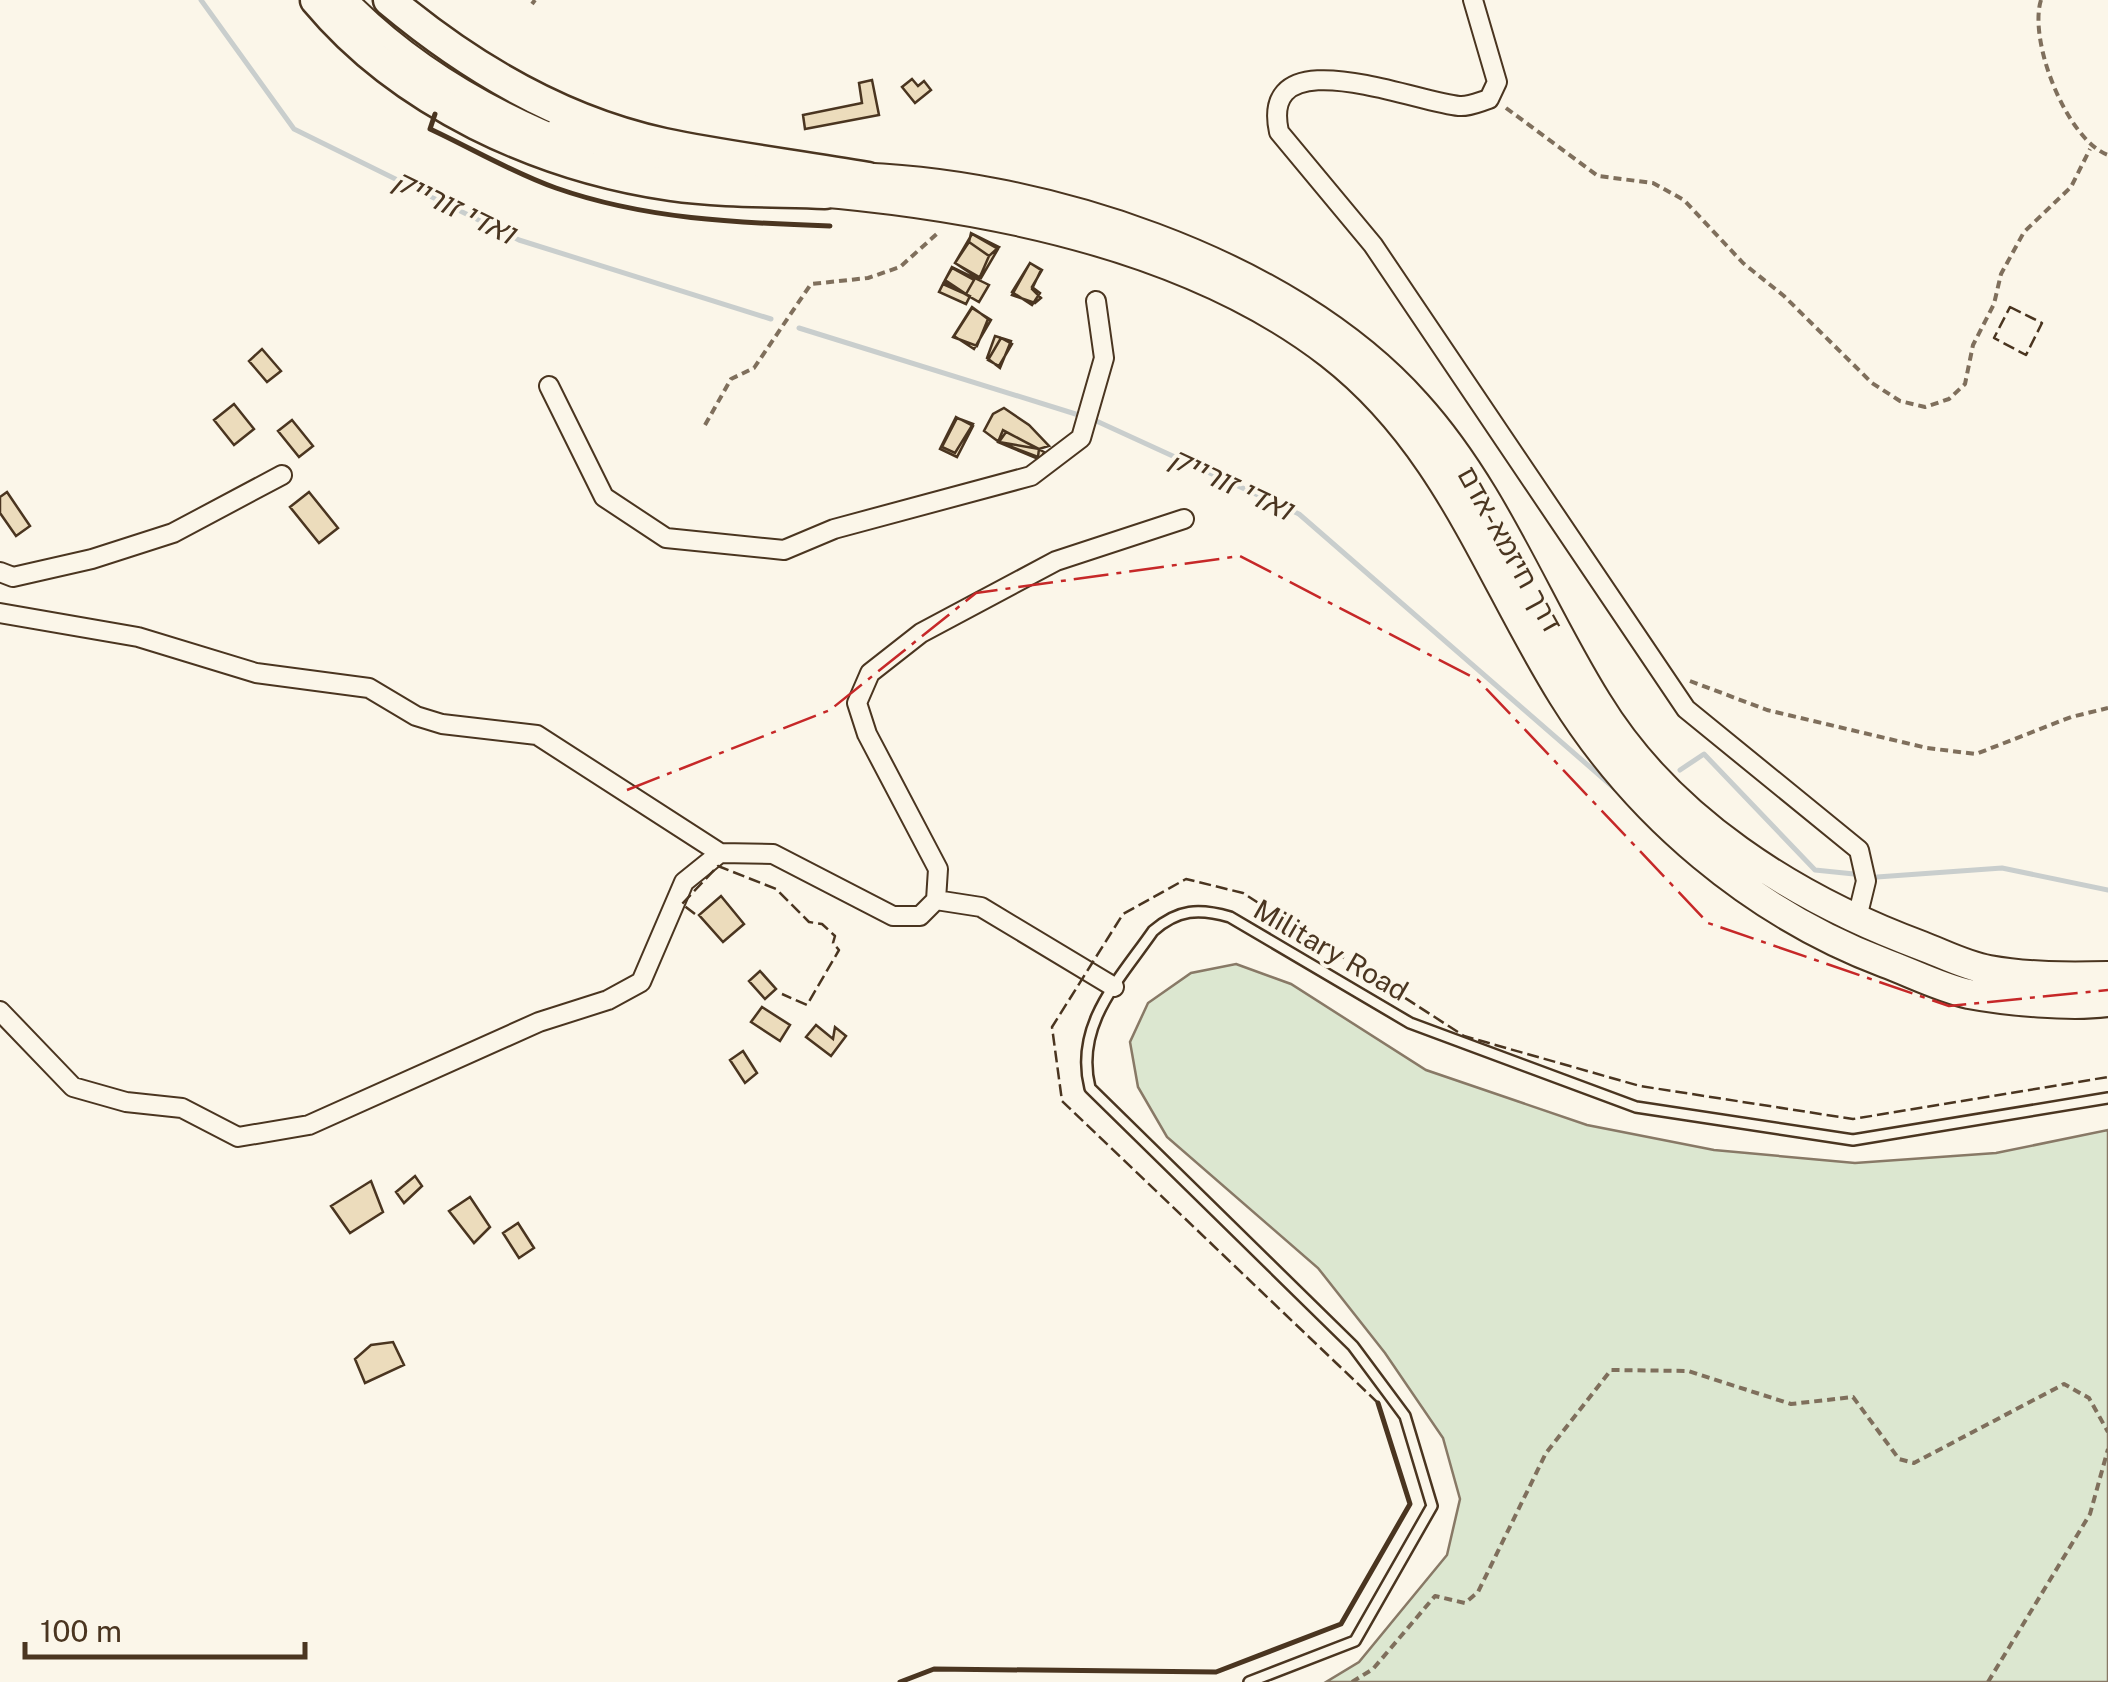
<svg xmlns="http://www.w3.org/2000/svg" width="2108" height="1682" font-family="'Public Sans','Noto Sans Hebrew',sans-serif">
<rect width="100%" height="100%" fill="#fbf6e9"/>
<path fill="#dce7d0" stroke="#887966" stroke-width="2.5" d="M1236,964L1291,984L1426,1070L1587,1125L1714,1150L1855,1163L1996,1153L2108,1130V1682H1326L1359,1662L1447,1555L1460,1499L1443,1438L1385,1353L1318,1268L1167,1137L1138,1087L1130,1042L1148,1003L1191,973Z"/>
<g fill="none" stroke-linecap="round" stroke-linejoin="round">
<path stroke="#c9cecd" stroke-width="5" d="M201,0L294,129L519,240L771,319
M799,328L1082,416
M1092,419L1299,514L1621,794
M1680,770L1704,754L1815,870L1854,874
M1877,877L2002,868L2108,890"/>
</g>
<path fill="#ecdcbc" stroke="#4a3520" stroke-width="2.5" d="M912,79L918,86L924,81L931,90L915,103L902,87Z
M872,80L879,115L805,129L803,115L862,103L859,83Z
M971,233L999,247L989,256L969,242Z
M972,234L998,249L981,278L955,263Z
M969,242L989,256L979,279L955,263Z
M1030,263L1042,270L1032,287L1040,293L1032,305L1012,292Z
M1030,263L1041,270L1032,289L1041,298L1035,303L1012,295Z
M952,267L989,285L979,302L944,282Z
M952,268L974,280L966,294L945,280Z
M943,284L970,296L966,304L939,292Z
M972,307L988,319L977,346L953,337Z
M972,308L991,320L974,349L954,336Z
M995,336L1011,341L1000,368L987,358Z
M1001,338L1012,344L999,366L988,360Z
M262,349L281,371L267,382L249,361Z
M234,404L254,429L234,445L214,420Z
M1004,408L1029,425L1049,446L1039,449L999,442L984,431L993,414Z
M956,417L973,426L957,457L940,449Z
M957,418L973,424L955,453L942,447Z
M292,420L313,446L299,457L278,431Z
M1003,430L1044,452L1041,460L998,442Z
M1006,432L1039,449L1038,457L999,442Z
M7,492L30,526L16,536L0,513V497Z
M309,492L338,528L319,543L290,507Z
M721,896L744,924L723,942L699,915Z
M760,971L776,989L765,999L749,981Z
M762,1007L790,1025L780,1041L751,1022Z
M816,1025L833,1039L835,1027L846,1036L831,1056L806,1037Z
M743,1051L757,1073L745,1083L730,1060Z
M415,1176L422,1186L404,1203L396,1192Z
M371,1181L383,1212L350,1233L331,1206Z
M470,1197L490,1227L474,1243L449,1211Z
M518,1223L534,1248L519,1258L503,1233Z
M393,1342L404,1365L365,1383L355,1359L371,1345Z"/>
<g fill="none" stroke-linecap="round" stroke-linejoin="round">
<g stroke="#4a3520" stroke-width="14">
<path id="lane" d="M1249,1682L1355,1641L1432,1506L1405,1416L1353,1346L1090,1088C1074,1025 1119,980 1153,931C1178,909 1199,908 1230,917L1410,1023L1636,1107L1853,1140L2108,1098"/>
</g>
<g stroke="#4a3520" stroke-width="22">
<path id="street" d="M1473,0L1497,82L1489,99C1479,102 1469,107 1459,106C1414,102 1258,36 1279,132L1373,245L1686,709L1859,850L1866,881L1856,922
M549,386L604,497L666,538L784,550L834,529L1031,476L1081,438L1104,358L1096,301
M0,572L13,577L92,559L173,533L282,475
M0,613L138,637L256,673L369,688L416,716L442,724L537,735L720,853
M936,900L981,907L1114,987
M0,1011L73,1087L126,1102L182,1108L238,1137L309,1125L539,1022L608,1000L641,982L684,882L720,853L773,854L893,916H920L936,900L938,869L867,734L857,703L870,673L921,633L1056,561L1184,519"/>
</g>
<g stroke="#4a3520" stroke-width="32">
<path id="primary" d="M342,0C408,68 489,115 577,149
M562,128C626,153 695,168 763,173
M846,177C1035,180 1288,260 1416,404C1495,491 1536,604 1597,702C1669,820 1795,899 1922,946C1943,954 1966,966 1989,970C2028,977 2068,977 2108,976
M805,191C981,205 1188,244 1330,354C1447,445 1488,576 1563,696C1638,816 1753,913 1885,963C1912,973 1941,988 1969,994C2006,1001 2071,1007 2108,1002"/>
</g>
<g stroke="#4a3520" stroke-width="35">
<path id="highway" d="M316,0C402,103 540,166 671,185C721,192 774,191 825,193
M389,0C468,66 562,122 664,144C731,158 800,166 868,178"/>
</g>
<path stroke="#7f6f5c" stroke-width="4" stroke-dasharray="8 5" stroke-linecap="butt" d="M2041,0C2028,41 2067,140 2108,155
M532,4L535,0
M1506,108L1598,176L1653,183L1684,200L1743,263L1784,296L1872,383L1900,401L1925,407L1949,399L1965,384L1973,345L1994,304L2001,274L2024,232L2071,187L2090,149
M705,425L731,379L754,368L811,284L868,278L900,267L940,231
M1690,681L1767,710L1927,748L1976,754L2071,717L2108,708
M1352,1682L1373,1669L1435,1596L1465,1603L1478,1592L1546,1453L1611,1370L1688,1371L1791,1404L1853,1397L1899,1459L1914,1463L2064,1384L2089,1398L2108,1432
M1988,1682L2090,1514L2108,1449"/>
<use href="#lane" stroke="#fbf6e9" stroke-width="9"/>
<use href="#street" stroke="#fbf6e9" stroke-width="18"/>
<use href="#primary" stroke="#fbf6e9" stroke-width="28"/>
<use href="#highway" stroke="#fbf6e9" stroke-width="30"/>
<path stroke="#4a3520" stroke-width="2.5" stroke-dasharray="12 5" stroke-linecap="butt" d="M2010,307L2042,323L2026,355L1994,338Z
M695,914L682,904L718,866L776,889L809,922L822,924L835,936L833,943L839,950L807,1005L782,994
M1378,1403L1062,1101L1052,1027L1123,914L1186,879L1243,893L1464,1036L1640,1086L1853,1119L2108,1077"/>
<path stroke="#4a3520" stroke-width="5" d="M435,114L430,129C471,148 513,173 556,188C644,219 737,223 830,226
M900,1682L934,1669L1216,1672L1341,1624L1410,1504L1378,1403"/>
<path stroke="#c62828" stroke-width="2.5" stroke-dasharray="35 8 5 8" stroke-linecap="butt" d="M627,790L830,710L976,593L1240,556L1478,680L1708,923L1949,1006L2108,990"/>
</g>
<g text-anchor="middle" stroke-width="8" stroke-linejoin="round" paint-order="stroke">
<g font-size="28" fill="#4a3520" stroke="#fbf6e9">
<text transform="translate(1510 549) rotate(61)" y="10">דרך חיזמא-אדם</text>
<text transform="translate(1331 950) rotate(30)" y="10">Military Road</text>
</g>
<g font-size="30" font-style="italic" fill="#4a3520" stroke="#fbf6e9">
<text transform="translate(454 207) rotate(26)" y="10">ואדי זורייק</text>
<text transform="translate(1231 484) rotate(25)" y="10">ואדי זורייק</text>
</g>
</g>
<path d="M25 1642v15h280v-15" fill="none" stroke="#4a3520" stroke-width="5"/>
<text x="40" y="1642" font-size="30" fill="#4a3520" stroke="#fbf6e9" stroke-width="8" paint-order="stroke">100 m</text>
</svg>
